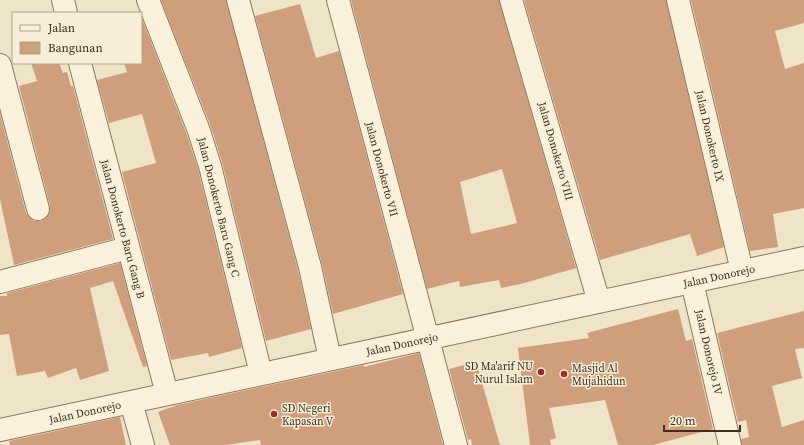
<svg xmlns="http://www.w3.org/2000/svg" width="804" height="445" font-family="'Source Serif 4',serif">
<rect width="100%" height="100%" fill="#f0e4c8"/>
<path fill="#cf9f7d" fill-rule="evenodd" d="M161,0H226L298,270L311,329L266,341L222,162L211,127Z
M351,0H499L576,268L521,284L501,288L499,280L460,287L459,281L427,289ZM502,169L517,223L471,234L460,182Z
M524,0H666L724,247L697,256L690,234L600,260Z
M691,0H804V23L775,31L785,69L804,63V208L773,214L778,247L750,251Z
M300,4L316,58L339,51L403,294L333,314L322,264L255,16Z
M141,16L187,135L198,169L242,348L209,357L208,353L171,360L122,172L156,163L142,114L109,123L97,80L127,72L124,63H141Z
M31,63H59L63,73L67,72L71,86H73L113,239L14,265L0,199V114L26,213L29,217L34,221H41L46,218L50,212V206L19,86L37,81Z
M120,263L147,366L143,367L113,281L90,288L109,371L80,380L76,368L48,378L45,371L17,376L9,334L0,335V296H7V293Z
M678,309L686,341L692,339L713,429L653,445H618L605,400L549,408L556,438L550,440L551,445H530L518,348L589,338L587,333Z
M804,311V348L795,349L802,378L772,386L782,427L804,420V445H742L741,439L749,437L746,420L738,422L717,333Z
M419,353L443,445H261L260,440L226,445H170L158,412L177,405L364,365V367Z
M476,362L500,445H472L471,439L468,440L449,369Z
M120,417L126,445H10L9,441Z"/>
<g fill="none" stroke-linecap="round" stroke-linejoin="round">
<g stroke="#8d765c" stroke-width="24">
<path id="minor" d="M63,0L66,13
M148,0L199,131L210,166L261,374
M238,0L310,267L330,359
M338,0L456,445
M511,0L599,302
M678,0L742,271
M80,63L167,394
M0,65L38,209
M0,282L128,248
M692,282L730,445
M131,402L143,445
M0,430L804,258"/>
</g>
<use href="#minor" stroke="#faf1dc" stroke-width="22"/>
</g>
<g fill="#9e2a2b" stroke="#f7eed8" stroke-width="1.5">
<circle cx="541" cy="372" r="4"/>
<circle cx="564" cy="374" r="4"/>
<circle cx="274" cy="414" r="4"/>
</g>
<g text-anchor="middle" stroke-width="3" stroke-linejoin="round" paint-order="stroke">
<g font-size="11" fill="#3d2e20" stroke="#f7eed8">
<text transform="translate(710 136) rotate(77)" y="4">Jalan Donokerto IX</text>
<text transform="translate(556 151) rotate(74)" y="4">Jalan Donokerto VIII</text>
<text transform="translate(382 169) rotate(75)" y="4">Jalan Donokerto VII</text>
<text transform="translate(219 207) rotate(76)" y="4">Jalan Donokerto Baru Gang C</text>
<text transform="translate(123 229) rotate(75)" y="4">Jalan Donokerto Baru Gang B</text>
<text transform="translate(719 276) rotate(-12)" y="4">Jalan Donorejo</text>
<text transform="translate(402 344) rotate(-12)" y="4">Jalan Donorejo</text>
<text transform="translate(709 352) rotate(77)" y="4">Jalan Donorejo IV</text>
<text transform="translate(85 412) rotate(-12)" y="4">Jalan Donorejo</text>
</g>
<g font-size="11" fill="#3d2e20" stroke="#f7eed8" text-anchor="start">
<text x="533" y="370" text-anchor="end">SD Ma'arif NU<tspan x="533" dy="13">Nurul Islam</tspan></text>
<text x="572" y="372">Masjid Al<tspan x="572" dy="13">Mujahidun</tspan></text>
<text x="282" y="412">SD Negeri<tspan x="282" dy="13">Kapasan V</tspan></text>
</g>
</g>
<rect x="12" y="12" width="130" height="52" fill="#f7eed8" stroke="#ada18e"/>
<rect x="20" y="25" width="20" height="6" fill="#faf1dc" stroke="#ada18e"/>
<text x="48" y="32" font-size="12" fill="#3d2e20">Jalan</text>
<rect x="20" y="42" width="20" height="12" fill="#cf9f7d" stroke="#ada18e"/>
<text x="48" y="52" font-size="12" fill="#3d2e20">Bangunan</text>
<path d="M664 425v6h76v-6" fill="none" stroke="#3d2e20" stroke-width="2"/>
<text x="670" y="425" font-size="12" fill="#3d2e20" stroke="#f7eed8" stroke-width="3" paint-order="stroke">20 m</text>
</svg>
